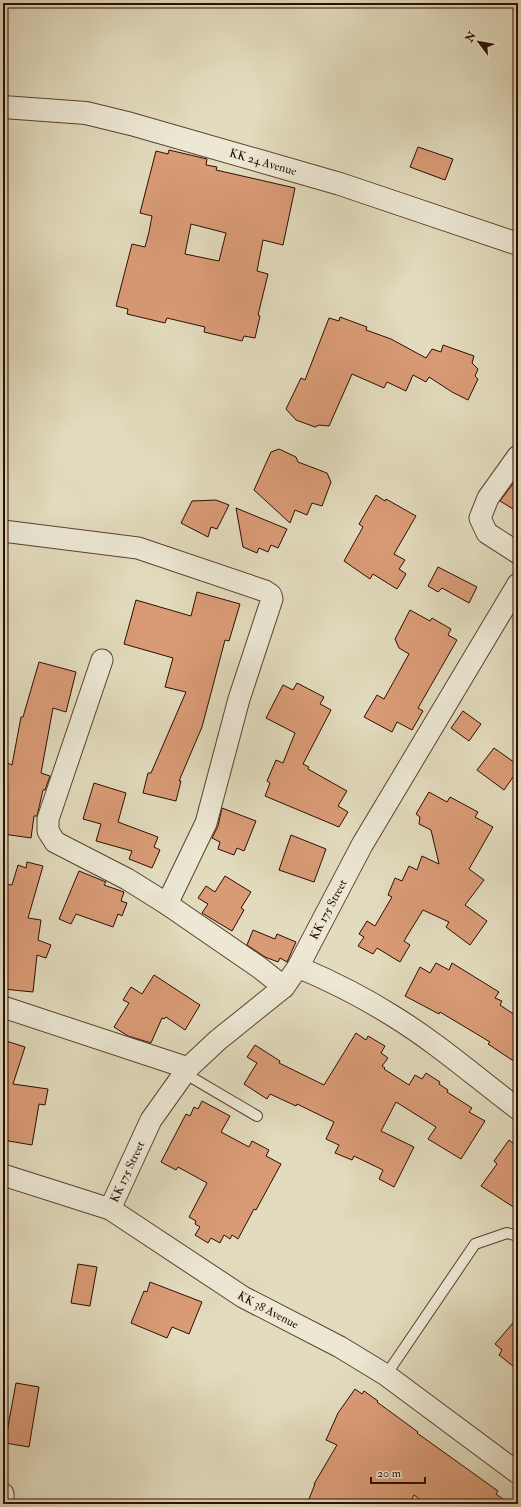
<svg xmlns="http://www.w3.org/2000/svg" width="521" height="1507" font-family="'IM FELL Double Pica',serif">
<rect width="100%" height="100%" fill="#e2dbbd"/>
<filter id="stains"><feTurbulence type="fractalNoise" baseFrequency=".005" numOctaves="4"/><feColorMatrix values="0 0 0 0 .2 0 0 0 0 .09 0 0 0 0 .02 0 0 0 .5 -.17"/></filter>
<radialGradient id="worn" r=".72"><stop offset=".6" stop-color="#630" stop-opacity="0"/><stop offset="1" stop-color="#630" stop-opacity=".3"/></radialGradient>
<path fill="#d99b76" stroke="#2d0d01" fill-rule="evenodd" d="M418,147L453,159L445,180L410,167Z
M169,150L207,159L206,165L217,167L216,170L295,188L283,245L263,240L257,271L268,274L258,315L260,316L255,338L244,336L242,341L204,332L205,327L167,318L165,323L127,314L128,309L116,306L132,244L145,247L149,232L152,216L140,213L156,151L168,154ZM191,224L226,233L219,261L185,254Z
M340,317L367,327L366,330L391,339L426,358L432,349L441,352L443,345L474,356L472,363L478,369L475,376L478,379L468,400L452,392L429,377L426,382L413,375L406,391L387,382L384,388L352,374L329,426L319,425L315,427L296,420L286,409L301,378L305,380L329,318L339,321Z
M279,449L296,457L298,462L327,473L331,482L322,506L312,503L307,515L295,510L290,523L254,490L271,452Z
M518,477V512L500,501Z
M376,495L385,501L386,499L416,516L394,554L405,560L399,569L406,574L397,589L373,574L370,579L344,561L363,527L359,524Z
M216,500L229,505L217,529L211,527L208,537L181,523L192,501Z
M236,508L287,529L278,548L271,545L268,552L259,548L257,553L243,547Z
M438,567L477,587L469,603L442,588L438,592L428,586Z
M197,592L240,604L229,641L225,640L202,727L179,781H181L176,801L143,793L148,773H151L186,692L165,687L173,658L124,644L136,600L191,616Z
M410,610L430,621L432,618L451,629L448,635L457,640L418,708L423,711L412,730L397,722L392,732L364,717L377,695L384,699L409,654L399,648L395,639Z
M39,662L76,672L66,712L53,708L41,773L50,776L45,790H43L37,816H34L31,838L3,834V761L12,765L21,717H23Z
M297,683L324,697L320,704L331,710L303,764L309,767L308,769L347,791L338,806L348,812L339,827L265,796L270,783L267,781L276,760L283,763L295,733L266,718L283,685L293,690Z
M463,711L481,724L469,741L451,728Z
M494,748L518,765V770L504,790L477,770Z
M94,783L126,793L118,822L158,837L154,847L160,850L152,868L129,859L132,851L96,841L101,824L83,819Z
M429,792L447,802L450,797L478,812L475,817L493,827L469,869L484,880L465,905L487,921L470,945L446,927L449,922L423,910L404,941L410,945L400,962L377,948L373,954L358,946L364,937L359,934L367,921L375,926L392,897L388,895L395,878L402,881L409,866L417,870L422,856L439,864L431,830L419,824L420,817L416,814Z
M222,808L256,821L244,851L237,848L234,855L218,849L220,842L212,838L218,826Z
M291,835L326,849L314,882L279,870Z
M27,862L43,866L28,918L41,920L38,940L51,945L46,958L37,955L33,992L3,989V884L12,885L18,865L26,868Z
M79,871L106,882L104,885L124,892L121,901L127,903L122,916L118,914L113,927L76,914L71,924L59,919Z
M225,876L251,892L241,908L244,910L232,931L202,913L208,904L198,898L206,886L215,892Z
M253,930L275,939L277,934L296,942L287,962L280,958L278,962L265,957L247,945Z
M436,963L449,970L452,963L499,992L495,998L502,1001L500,1005L518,1017V1064L488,1044L490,1042L440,1012L439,1014L405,996L420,967L430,973Z
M154,975L200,1005L185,1030L166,1017L164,1019L162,1018L151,1043L128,1036L114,1027L129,1003L123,1000L131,987L142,994Z
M356,1033L366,1040L368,1036L385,1046L381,1053L388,1058L382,1066L385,1068L384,1069L409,1085L415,1075L422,1079L426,1073L440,1082L439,1084L448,1090L447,1092L472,1108L469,1112L485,1121L461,1159L428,1139L436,1127L396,1102L381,1131L414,1147L394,1187L379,1179L383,1170L354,1156L352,1160L335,1153L339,1145L326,1139L334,1122L297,1104L296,1106L270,1094L267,1099L244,1084L257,1063L247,1057L255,1045L280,1061L279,1063L324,1085Z
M3,1040L25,1047L13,1084L48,1089L45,1105L39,1104L32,1145L3,1140Z
M202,1101L230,1116L221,1132L249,1147L252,1141L269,1150L266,1156L281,1164L256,1210L254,1209L238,1239L232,1235L230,1239L224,1235L220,1243L211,1238L208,1243L195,1235L200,1227L195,1224L196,1221L189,1217L207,1183L178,1167L176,1170L161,1162L186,1114L190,1116L194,1107L198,1109Z
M509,1140L518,1147V1210L481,1186L497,1164L494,1161Z
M78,1264L97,1267L90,1306L71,1303Z
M150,1282L202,1302L189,1334L172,1327L167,1338L131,1323L144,1291L147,1292Z
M518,1317V1370L499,1355L502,1350L495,1344Z
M16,1383L39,1387L29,1447L5,1443Z
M355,1389L362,1394L364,1391L378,1401L377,1402L418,1432L417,1433L498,1491L496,1494L510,1504H426L414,1495L410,1504H307L315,1484H314L337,1445L326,1440L338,1413Z"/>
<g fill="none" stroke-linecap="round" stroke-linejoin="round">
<g stroke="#5a4030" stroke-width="12">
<path id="service" d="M184,1073L257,1116
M386,1375L475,1244L507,1233L518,1236"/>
</g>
<g stroke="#5a4030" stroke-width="23">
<g id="minor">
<path d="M518,456L488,498L480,518L487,533L518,553"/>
<path d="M3,531L138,548L265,591L271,595L272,599L239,699L206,823L167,904"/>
<path d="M102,660L48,819V831L55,842L127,879L167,904L260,968L284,987"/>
<path d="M298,967C331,981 363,997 393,1016C437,1043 477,1078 518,1109"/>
<path d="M3,1007L188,1068"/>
<path id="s1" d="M3,1175L110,1209L243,1297L340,1347L386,1375L518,1473"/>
<path id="s2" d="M110,1209L151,1120L188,1068L218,1040L284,987L298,967L362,845L518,584"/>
<path d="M3,1494V1498"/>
</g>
</g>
<g stroke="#5a4030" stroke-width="24">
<g id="tertiary">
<path id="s3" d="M3,107L86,113L131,124L340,184L518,244"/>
</g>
</g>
<use href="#service" stroke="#ece8d4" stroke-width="10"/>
<use href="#minor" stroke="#ece8d4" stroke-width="21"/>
<use href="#tertiary" stroke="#ece8d4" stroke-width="22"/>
</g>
<g text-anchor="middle" stroke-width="3.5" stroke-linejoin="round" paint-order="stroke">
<g font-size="12" fill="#2d0d01" stroke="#ece8d4">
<text dy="4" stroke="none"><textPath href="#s3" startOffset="267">KK 24 Avenue</textPath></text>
<text dy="4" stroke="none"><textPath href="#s2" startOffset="377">KK 175 Street</textPath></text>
<text dy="4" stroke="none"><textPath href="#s2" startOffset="41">KK 175 Street</textPath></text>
<text dy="4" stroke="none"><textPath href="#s1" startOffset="300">KK 38 Avenue</textPath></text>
</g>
</g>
<rect width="521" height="1507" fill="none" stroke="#e2dbbd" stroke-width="16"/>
<rect x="4" y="4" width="513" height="1499" fill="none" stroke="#2d0d01" stroke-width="2"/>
<rect x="8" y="8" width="505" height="1491" fill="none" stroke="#2d0d01"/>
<g transform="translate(479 42) rotate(302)" stroke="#ece8d4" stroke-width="3" paint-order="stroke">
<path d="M0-3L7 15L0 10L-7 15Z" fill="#2d0d01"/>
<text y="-6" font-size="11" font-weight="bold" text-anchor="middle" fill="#2d0d01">N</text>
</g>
<path d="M371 1477v6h54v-6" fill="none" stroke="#2d0d01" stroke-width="2"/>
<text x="377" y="1477" font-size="12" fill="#2d0d01" stroke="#ece8d4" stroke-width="3" paint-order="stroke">20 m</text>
<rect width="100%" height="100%" filter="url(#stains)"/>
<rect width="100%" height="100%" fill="url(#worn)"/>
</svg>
